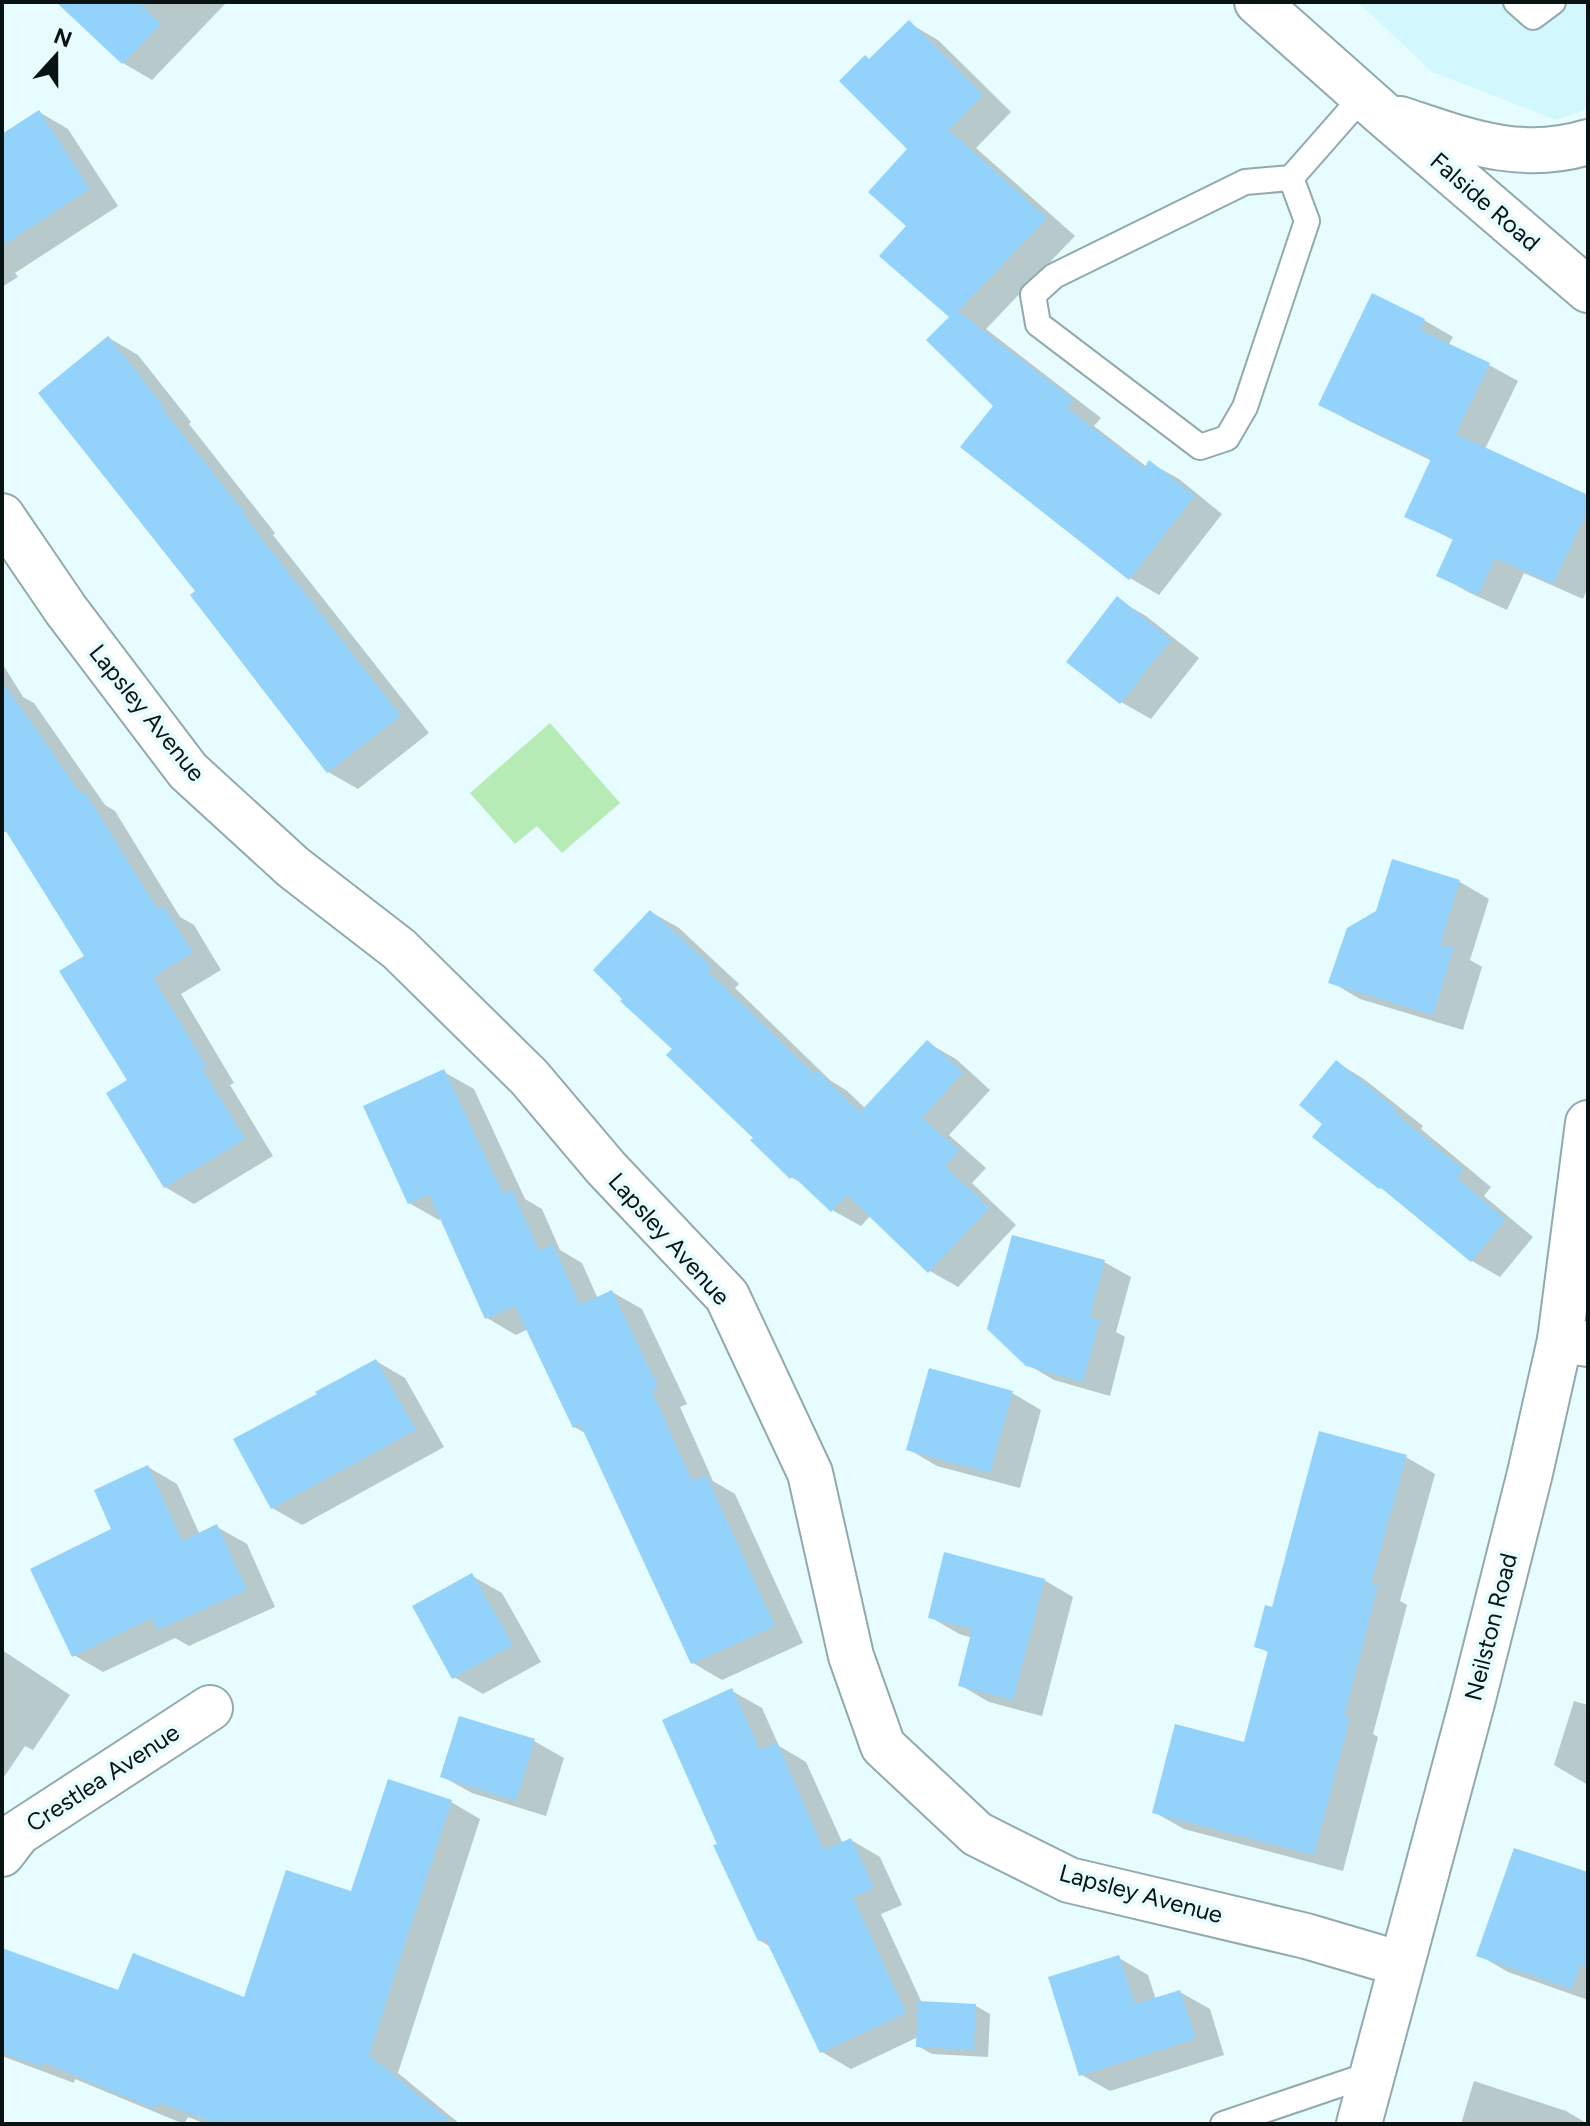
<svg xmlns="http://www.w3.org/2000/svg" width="1590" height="2126" font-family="Figtree,sans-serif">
<rect width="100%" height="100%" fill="#e6fcff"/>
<path fill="#d2f7fc" d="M1358,2H1588V108L1557,120L1432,72Z"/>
<path fill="#b7ebb6" d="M550,723L620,803L562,853L537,826L515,844L470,793Z"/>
<path fill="#0003" d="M77,2H227L152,80L123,63Z
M909,23L938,40L1011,112L976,148L1075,236L986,329L1101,418L1094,426L1147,467L1150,463L1179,479L1222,514L1159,595L1130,578L995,406L909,226L910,149L871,60Z
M39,112L68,129L118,206L15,273L18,277L2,287V136Z
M1424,320L1453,337L1448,346L1489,365L1518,381L1485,449L1588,497V587L1583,599L1524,573L1507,610L1468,592L1439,575L1455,541L1407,516L1432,461L1349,421L1321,404Z
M109,338L138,355L191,422L189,424L275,533L273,535L429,733L358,789L328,772L198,591Z
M1117,599L1146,616L1199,658L1151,719L1121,702Z
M2,663L23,697L34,703L105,805L115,811L180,917L194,925L221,970L181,994L234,1083L230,1085L273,1156L194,1204L165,1187L87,956L9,832H2Z
M1393,862L1460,882L1489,899L1470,960L1482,967L1463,1030L1360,999L1331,982L1377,913Z
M651,912L679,928L739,984L735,988L831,1081L846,1090L866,1109L928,1043L956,1059L990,1090L949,1135L986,1168L972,1183L1016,1225L958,1287L930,1271L871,1215L861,1226L832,1210L807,1186L791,1177L674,1049Z
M1336,1062L1364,1079L1423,1126L1421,1129L1491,1187L1484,1196L1533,1237L1500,1277L1472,1261L1392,1194L1380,1188L1314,1136L1325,1124Z
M444,1072L474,1089L525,1199L542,1209L560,1250L582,1263L598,1299L612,1292L642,1309L687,1404L680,1407L713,1481L735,1494L803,1643L722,1680L693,1663L587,1434L574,1427L528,1329L516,1335L487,1318L442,1218L439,1220L409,1203Z
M1104,1262L1131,1277L1116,1332L1125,1337L1110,1396L1054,1380L1027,1364Z
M376,1361L405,1378L444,1447L302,1525L272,1508L320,1395Z
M1012,1393L1041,1410L1020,1488L937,1466L908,1449Z
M1406,1457L1435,1474L1400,1601L1407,1605L1373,1734L1378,1737L1343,1871L1184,1829L1154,1812L1245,1745L1270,1653L1256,1646L1274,1609Z
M148,1467L177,1484L200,1535L217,1527L247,1544L275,1607L189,1646L175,1638L103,1672L74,1655Z
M472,1576L502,1593L541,1662L483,1694L454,1677Z
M1044,1580L1073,1597L1042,1716L989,1702L960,1685L972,1638L959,1634L930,1617Z
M2,1650L70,1695L33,1750L25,1746L2,1780Z
M732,1691L762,1708L779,1746L806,1762L843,1844L851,1840L880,1857L902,1905L881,1914L922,2003L976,2006L990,2014L988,2057L932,2054L918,2046V2037L851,2069L822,2052L771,1947L759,1940L720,1845Z
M1574,1701L1588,1705V1785L1554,1765Z
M460,1719L534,1741L564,1758L546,1816L472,1793L443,1777Z
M451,1802L480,1819L398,2073L460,2124H206L188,2117L184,2124L75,2079L74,2083L2,2056V1979L119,1992L245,2000L352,1894Z
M1588,1875V2000L1508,1972L1479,1955Z
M1119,1958L1148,1975L1156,2000L1180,1992L1210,2009L1224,2055L1110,2091L1080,2074Z
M1474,2081L1566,2111L1588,2124H1461Z"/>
<path fill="#93d2fa" d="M56,2H138L161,24L122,64Z
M909,20L983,95L949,130L1047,218L958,311L1073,400L1067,408L1144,468L1149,460L1195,496L1129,580L960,447L993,406L926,340L949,317L879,256L906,226L868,192L907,149L839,81L865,55L869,59Z
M39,110L90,189L2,246V134Z
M1372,293L1425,319L1420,330L1490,363L1456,434L1588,495V510L1553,584L1495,558L1478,595L1436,576L1453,539L1404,517L1431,459L1318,405Z
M108,336L163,405L161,407L247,516L245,517L401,716L327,773L190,595L195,591L38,393Z
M1117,596L1171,640L1120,704L1066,662Z
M2,681L81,794L85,792L158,910L164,906L193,953L153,977L206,1066L202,1068L245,1139L164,1188L106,1093L127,1080L59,971L84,956L2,825Z
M1392,859L1460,880L1440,945L1454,948L1433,1015L1328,983L1347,928L1376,911Z
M650,910L712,967L708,971L814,1074L817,1071L860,1112L927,1040L963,1072L922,1118L959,1150L945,1166L989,1208L928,1273L847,1195L831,1212L793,1176L790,1179L750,1140L753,1138L666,1055L672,1049L620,1001L622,999L593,970Z
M1336,1060L1396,1109L1394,1112L1464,1170L1457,1178L1506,1220L1471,1262L1380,1187L1379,1189L1312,1137L1322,1124L1299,1105Z
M444,1069L503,1194L512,1190L539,1250L553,1244L580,1305L612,1290L658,1387L652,1391L692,1481L706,1475L775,1626L691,1664L580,1424L573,1428L515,1306L485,1319L429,1194L408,1204L363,1106Z
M1012,1235L1105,1260L1090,1317L1100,1320L1083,1382L1026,1366L987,1329Z
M376,1359L416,1430L271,1509L233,1439L317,1394L315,1392Z
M929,1368L1013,1391L990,1473L906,1450Z
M1319,1431L1407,1455L1371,1584L1378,1586L1344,1717L1350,1718L1314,1855L1152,1813L1175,1724L1244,1742L1268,1651L1254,1647L1265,1605L1272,1607Z
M148,1465L182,1541L217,1524L247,1590L158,1630L152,1618L72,1657L30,1569L111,1529L94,1490Z
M944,1552L1045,1579L1013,1700L958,1686L972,1629L928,1618Z
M472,1573L513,1645L452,1679L412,1606Z
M732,1688L760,1750L777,1742L824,1850L851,1838L874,1888L853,1897L906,2013L820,2053L765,1938L758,1941L713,1845L717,1844L662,1720Z
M459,1716L535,1739L516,1801L440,1777Z
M388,1779L452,1800L369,2055L454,2124H218L158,2102L155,2109L45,2063L44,2067L2,2053V1948L118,1990L133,1953L244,1997L286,1870L351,1891Z
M1514,1848L1588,1872V1968L1580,1965L1572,1989L1476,1956Z
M1119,1955L1135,2004L1180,1990L1196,2039L1079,2076L1048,1977Z
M918,2001L976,2004L974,2050L916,2047Z"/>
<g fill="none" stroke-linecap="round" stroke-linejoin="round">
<g stroke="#90aaad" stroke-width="28">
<path id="lane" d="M1516,2L1533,17L1553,2
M1291,178L1307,221L1245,407L1227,438L1200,447L1038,324L1033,295L1054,276L1245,182L1291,178L1363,96
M1223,2124L1371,2074"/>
</g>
<g stroke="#90aaad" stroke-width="48">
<path id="street" d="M2,516L66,610L188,771L293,867L399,949L529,1077L606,1168L727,1296L810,1473L851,1656L883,1746L977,1834L1069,1880L1306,1936L1401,1964
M1560,1340L1588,1344
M2,1854L18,1833L210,1708"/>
</g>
<g stroke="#90aaad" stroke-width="48">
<path id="secondary" d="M1257,2L1382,113L1588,290
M1400,119C1464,140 1520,163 1588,142
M1359,2124L1473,1699L1530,1473L1560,1340L1588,1123"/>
</g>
<use href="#lane" stroke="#fff" stroke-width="24"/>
<use href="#street" stroke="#fff" stroke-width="44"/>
<use href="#secondary" stroke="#fff" stroke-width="44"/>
</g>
<g text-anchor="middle" stroke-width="8" stroke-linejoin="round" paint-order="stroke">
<g font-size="24" fill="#091314" stroke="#e6fcff">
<text transform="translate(1485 202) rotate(41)" y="8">Falside Road</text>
<text transform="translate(147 713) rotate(51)" y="8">Lapsley Avenue</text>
<text transform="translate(669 1239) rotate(48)" y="8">Lapsley Avenue</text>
<text transform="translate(1491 1627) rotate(-76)" y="8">Neilston Road</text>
<text transform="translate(103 1778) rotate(-33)" y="8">Crestlea Avenue</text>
<text transform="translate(1141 1894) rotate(15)" y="8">Lapsley Avenue</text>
</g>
</g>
<rect width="1590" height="2126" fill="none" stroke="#091314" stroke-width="8"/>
<g transform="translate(56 56) rotate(21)" stroke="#e6fcff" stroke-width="6" paint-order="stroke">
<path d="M0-6L14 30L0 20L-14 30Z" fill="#091314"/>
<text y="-12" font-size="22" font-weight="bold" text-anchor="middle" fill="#091314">N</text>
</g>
</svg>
